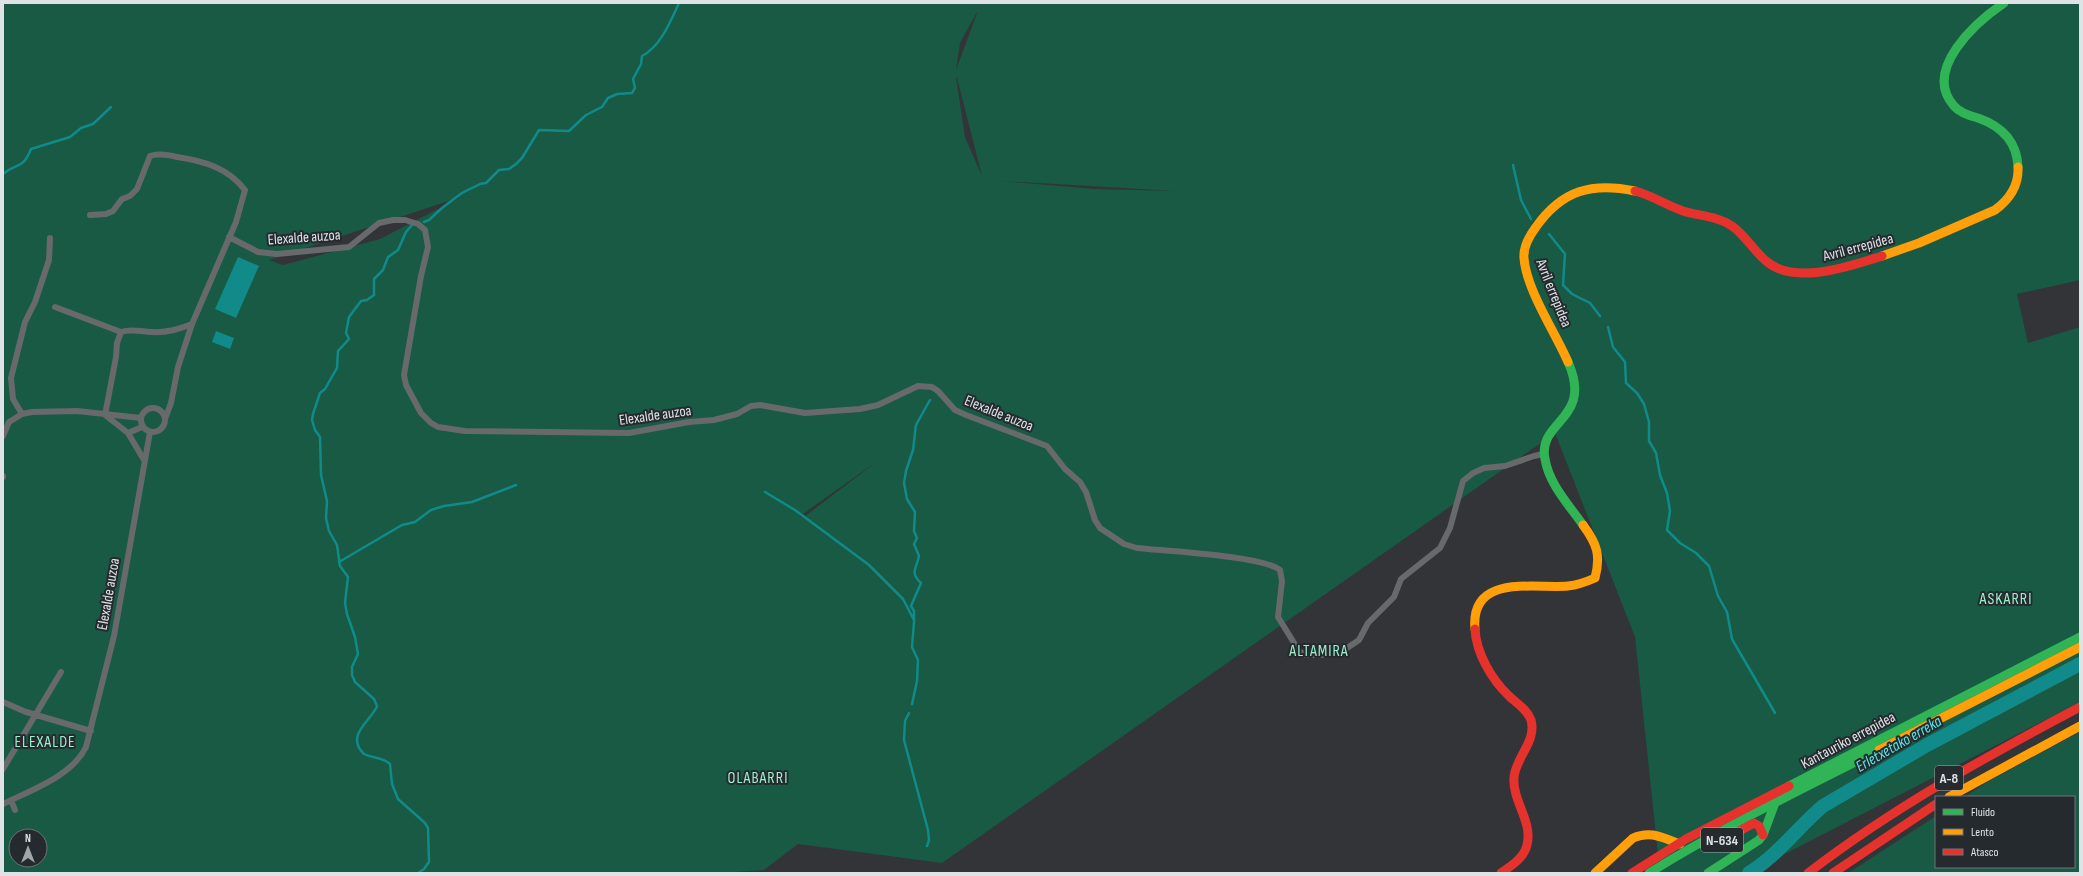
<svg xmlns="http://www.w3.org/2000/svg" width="2083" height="876" font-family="'Sofia Sans Condensed',sans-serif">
<rect width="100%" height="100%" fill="#323437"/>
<path fill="#185a43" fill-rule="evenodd" d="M3,3H984L983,5L986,3H2080V280L2017,294L2028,343L2080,327V702L1748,873H1660L1635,637L1555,433L942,863L798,844L764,870L718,873H3ZM977,12V13L956,70L960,43ZM956,77L957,78L982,176L965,137ZM1002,181L1175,191L1095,189ZM461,197L380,239L283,265L269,260ZM876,462L804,517H800V516ZM16,836H40V860H16Z
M2080,732V873H1848L1936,816V867H2074V797H1964L1989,781Z"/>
<path fill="#118a8a" d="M238,257L259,266L236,318L215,309Z
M216,331L234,338L230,349L212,342Z"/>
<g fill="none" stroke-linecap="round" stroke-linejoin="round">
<path stroke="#118a8a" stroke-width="2.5" d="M1513,165L1521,200L1531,219
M3,174C17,162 22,171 31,149L70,137L81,128L93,124L111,107
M424,222L429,220L442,208L462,193L480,184L486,183L499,170L509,169L516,164L522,158L539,130L569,131L586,115L602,107L608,98L617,94L632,93L635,88L633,79L641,64L642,56C661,46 670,22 679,3
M412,225L406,232L398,250L388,257L383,270L374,279V295L367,300L361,301L349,317L346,333L349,339L338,351L337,368L325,389L320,393L313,414L312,420L315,430L320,437L321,475L327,501L326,518L329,531L337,545L340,566L348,577L345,603L347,614L355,637L358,654L352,667V675L355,682L374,699L377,706C373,719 344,735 364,754C374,759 381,756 390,764L392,784L398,799L425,823L428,828L429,862L424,869L418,873
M1549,234L1565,254L1563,285L1572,294L1590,303L1600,316
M1608,327L1613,347L1625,362L1626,383L1637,393L1644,404L1649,422V441L1656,453L1660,475L1667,493L1670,511L1667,530L1680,543L1696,553L1709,566L1718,596L1727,612L1732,639L1775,713
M765,492L795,510L869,565L903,599L914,620
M339,562L402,525L415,522L431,510L444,506L472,502L516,485
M912,704L917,681L918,660L912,647L914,622V611L911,606L921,583C909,572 917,568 919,556L914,544L917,538L914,531L915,512L907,499L904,483L906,471L913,450L916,425L930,400
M909,713L905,721L904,740L928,830L929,840L927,846"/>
<path stroke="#118a8a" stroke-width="14" d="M1749,873C1778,855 1797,828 1823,806L1927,745L2080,664"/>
<path stroke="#67696b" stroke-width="6" d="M90,215L106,214L113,211L122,199L130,196L137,189L150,156C158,153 169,155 177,157C204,161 228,168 245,190L236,222L192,324L178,367L171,403L165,419
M229,237L258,252L277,254L349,247L379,223L393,220H405L418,224L425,230L428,247L421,276L404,375L406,385L421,413L431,423L438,427L465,431L629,433L689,422L714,420L737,414L751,406L760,405L805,413L860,409L878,405L918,386L932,387L938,391L955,410L966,415L1047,446L1065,469L1080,482L1086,492L1095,520L1100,528L1124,544L1137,548C1164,551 1263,556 1280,570L1282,581L1278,617L1299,651L1305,655H1322L1347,648L1359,640L1368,623L1394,597L1401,579L1440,548L1450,528L1463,481L1473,473L1484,468L1505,466L1534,456L1543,454
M55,307L121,332
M141 420a12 12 0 1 1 24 0a12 12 0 1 1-24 0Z
M22,414L13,399L11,378L25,322L35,302L49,260L50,238
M105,415L116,357L117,343L121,332C132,328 141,332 152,332C167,333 179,329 192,324
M105,415L128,433L144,460
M128,433L142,427
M3,436L9,422L22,414L32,412L77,411L141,418
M3,476V477
M3,702L26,712L91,731
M3,769L61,672
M11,800L15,810
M3,804C31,790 72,776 86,747L114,636L150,432"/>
<path stroke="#30b455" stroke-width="9" d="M2004,3C1976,22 1922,70 1954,106C1960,113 1970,116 1978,118C2001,126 2017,141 2018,167
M1568,362C1594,420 1537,420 1545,459C1549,484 1569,505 1583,525
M1789,786L2080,637
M1763,835L1775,803
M1649,873C1723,827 1802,789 1879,750
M1708,873L1759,840L1763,835"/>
<path stroke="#ff9f0a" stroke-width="9" d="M1882,256L1919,243L1995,210C2010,199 2019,186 2018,167
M1568,362C1555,332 1526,289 1524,258C1523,247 1530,235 1536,227C1562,190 1592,182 1635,191
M1475,629C1470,573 1535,589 1568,586C1578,585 1586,582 1595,578C1601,555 1597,544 1583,525
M1879,750L2080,647
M1949,797L2080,726
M1595,873L1633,838C1651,830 1663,838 1680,844"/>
<path stroke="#e5322d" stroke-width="9" d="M1635,191C1651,195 1666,205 1683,211C1699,216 1717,216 1732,226C1745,235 1753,250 1766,261C1795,286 1850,266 1882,256
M1475,629C1476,653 1492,680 1509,696C1516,703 1527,709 1531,720C1537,741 1516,757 1514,777C1512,801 1533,821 1527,845C1524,858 1511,866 1501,873
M1741,830L1754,823L1759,826L1763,835
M1632,873L1686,839L1789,786
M1808,873C1893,808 1985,757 2080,707
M1833,873L1936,804"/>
</g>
<g text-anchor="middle" stroke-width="4" stroke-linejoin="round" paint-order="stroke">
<g fill="#252a2f" stroke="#a8acaf" stroke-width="1">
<rect x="1935" y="766" width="28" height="24" rx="3"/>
<rect x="1701" y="828" width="42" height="24" rx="3"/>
</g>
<g font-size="14" font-weight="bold" fill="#e0e3e6">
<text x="1949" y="783">A-8</text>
<text x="1722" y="845">N-634</text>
</g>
<g font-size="15" fill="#e0e3e6" stroke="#252a2f">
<text transform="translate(304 237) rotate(-4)" y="5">Elexalde auzoa</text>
<text transform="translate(1858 247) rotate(-15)" y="5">Avril errepidea</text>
<text transform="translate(1554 293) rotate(68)" y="5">Avril errepidea</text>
<text transform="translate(999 413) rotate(22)" y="5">Elexalde auzoa</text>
<text transform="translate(655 415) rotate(-8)" y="5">Elexalde auzoa</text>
<text transform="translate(108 594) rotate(-80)" y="5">Elexalde auzoa</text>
<text transform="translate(1848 740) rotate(-28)" y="5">Kantauriko errepidea</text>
</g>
<g font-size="16" letter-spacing="1" fill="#9af1cb" stroke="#252a2f">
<text x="2006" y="604">ASKARRI</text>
<text x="1319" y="656">ALTAMIRA</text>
<text x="45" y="747">ELEXALDE</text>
<text x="758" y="783">OLABARRI</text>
</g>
<g font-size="16" font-style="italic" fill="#54e8e8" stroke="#252a2f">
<text transform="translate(1898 743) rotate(-30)" y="6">Erletxetako erreka</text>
</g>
</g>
<rect width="2083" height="876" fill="none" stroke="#e0e3e6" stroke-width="8"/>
<rect x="1935" y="796" width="140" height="72" fill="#252a2f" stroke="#707478"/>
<rect x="1943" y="809" width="20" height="6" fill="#30b455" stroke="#707478"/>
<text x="1971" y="816" font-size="12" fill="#e0e3e6">Fluido</text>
<rect x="1943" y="829" width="20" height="6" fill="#ff9f0a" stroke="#707478"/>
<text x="1971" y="836" font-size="12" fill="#e0e3e6">Lento</text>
<rect x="1943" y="849" width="20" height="6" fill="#e5322d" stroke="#707478"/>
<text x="1971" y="856" font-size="12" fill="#e0e3e6">Atasco</text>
<g transform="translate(28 848)"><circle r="19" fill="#252a2f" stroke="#707478"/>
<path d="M0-3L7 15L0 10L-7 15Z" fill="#a3a6a9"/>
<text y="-6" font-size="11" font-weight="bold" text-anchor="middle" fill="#e0e3e6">N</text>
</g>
</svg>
